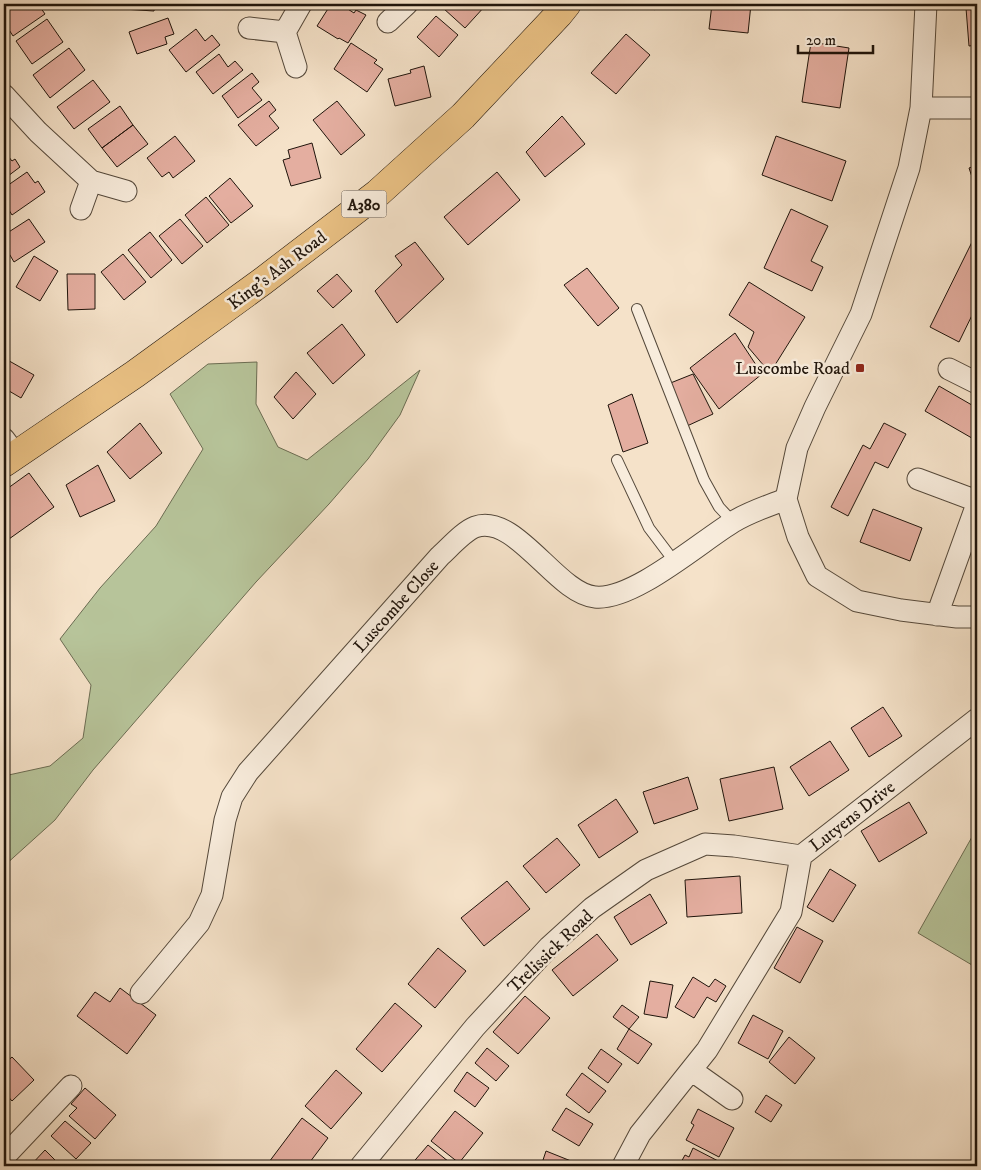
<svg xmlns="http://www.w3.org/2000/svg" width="981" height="1170" font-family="'IM FELL DW Pica',serif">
<rect width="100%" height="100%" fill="#f5e2c9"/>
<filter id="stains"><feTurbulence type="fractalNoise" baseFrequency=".004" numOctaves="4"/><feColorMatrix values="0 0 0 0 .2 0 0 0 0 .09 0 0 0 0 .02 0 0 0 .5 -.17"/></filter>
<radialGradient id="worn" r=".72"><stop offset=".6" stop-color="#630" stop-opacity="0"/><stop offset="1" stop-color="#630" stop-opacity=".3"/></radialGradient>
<path fill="#b7c49a" stroke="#6b6c52" d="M257,362L256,404L278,447L307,460L420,370L400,415L368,459L329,504L256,582L93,770L55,820L4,866V776L50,766L83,738L91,685L60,639L100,588L156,526L203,449L170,394L208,364Z
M977,828V968L918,933Z"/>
<path fill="#e4aea0" stroke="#1f140b" d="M11,4H38L45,14L13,36L4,22V9Z
M123,4H155L154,11L123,9Z
M331,4H340L354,13L356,10L366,15L348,43L339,38L338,39L317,26Z
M447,4H482L485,6L465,28L443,8Z
M648,4H661L655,10Z
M712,4H751L748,33L709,29Z
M977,7V45L969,46L966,8Z
M436,16L458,35L439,57L417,37Z
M168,18L174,34L165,37L167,44L137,54L129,32Z
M47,19L63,42L32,64L16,41Z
M196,29L205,41L212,35L220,45L186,72L169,50Z
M626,34L650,55L616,94L591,73Z
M811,42L849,48L840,108L802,102Z
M351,43L377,60L374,63L383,69L367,92L334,69Z
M69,48L85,70L50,98L33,75Z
M219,54L228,67L235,61L243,70L213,94L196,72Z
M424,66L431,97L395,106L388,79L411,73L410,70Z
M252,73L259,82L252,88L262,100L238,118L222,96Z
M93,80L110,102L74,129L57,107Z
M269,101L276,110L269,116L279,128L256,146L238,125Z
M337,101L365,135L341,155L313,120Z
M120,106L133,125L102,148L88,129Z
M562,116L585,144L545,177L526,152Z
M133,125L148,144L117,167L102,148Z
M175,136L195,161L173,178L169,172L162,177L147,158Z
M776,136L846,161L832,201L762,175Z
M312,143L321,178L291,186L283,160L290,158L288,150Z
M4,151L12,161L15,159L20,167L4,179Z
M977,165V192L969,168Z
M27,172L35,183L38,181L45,192L12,215L4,202V188Z
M497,172L520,200L468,245L444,217Z
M230,178L253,206L231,223L209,196Z
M206,197L229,225L207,243L185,215Z
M791,209L828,226L811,261L823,267L812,291L764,268Z
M29,219L45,242L14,262L4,245V235Z
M180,219L203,246L182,264L159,236Z
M150,232L172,260L151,278L128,250Z
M973,240L977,242V305L959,342L930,327Z
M415,242L444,279L397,323L375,291L402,265L395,256Z
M123,254L146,282L124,300L101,272Z
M34,256L58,271L40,301L16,287Z
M587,268L619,308L598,326L564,285Z
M67,274H95V309L68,310Z
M337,274L352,291L333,308L317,291Z
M749,282L805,317L770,373L748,347L754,332L729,315Z
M342,324L365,355L333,384L307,353Z
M735,333L762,374L719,409L690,368Z
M4,358L34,375L21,398L4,388Z
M296,372L316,394L293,419L274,397Z
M693,374L713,414L687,426L668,384Z
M939,386L977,408V441L925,411Z
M632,394L648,443L623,452L608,405Z
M140,423L162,453L130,479L107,452Z
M884,423L906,434L888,468L875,462L848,516L831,507L863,445L870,449Z
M98,465L115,501L80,517L66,485Z
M29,473L54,507L9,539L4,532V491Z
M873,509L922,528L910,561L860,542Z
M883,707L902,736L869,757L851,728Z
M830,741L849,770L809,796L790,767Z
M774,767L783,809L729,821L720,779Z
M688,777L698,809L654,824L643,792Z
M616,799L638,832L599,858L578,825Z
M909,802L927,833L879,862L861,831Z
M557,838L580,865L546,893L523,866Z
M830,869L856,885L833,922L807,907Z
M740,876L742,913L687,917L685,880Z
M507,881L530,909L484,946L461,918Z
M650,894L667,923L631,945L614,917Z
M797,927L823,941L800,983L774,968Z
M597,934L618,960L573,996L552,970Z
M438,948L466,971L435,1008L408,984Z
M693,977L709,987L715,979L726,986L716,1002L707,997L694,1018L675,1007Z
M650,981L673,985L667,1018L644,1014Z
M120,988L156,1015L127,1054L77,1016L95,992L110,1002Z
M525,996L550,1018L518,1054L493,1032Z
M395,1003L422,1026L382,1072L356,1049Z
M622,1005L639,1017L629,1029L613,1017Z
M753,1015L783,1031L768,1059L738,1043Z
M629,1029L652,1044L638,1064L617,1049Z
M789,1037L815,1058L795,1084L769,1062Z
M487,1048L509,1066L496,1081L475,1063Z
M601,1049L622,1064L608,1083L588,1068Z
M12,1057L34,1080L12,1101L4,1092V1061L5,1063Z
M336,1070L362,1093L331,1129L305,1106Z
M467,1072L489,1088L475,1107L454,1091Z
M582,1073L606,1091L589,1113L566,1095Z
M85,1088L116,1115L95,1139L69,1116L77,1108L71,1104Z
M766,1095L782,1105L771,1122L755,1112Z
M566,1108L593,1124L579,1146L552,1130Z
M698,1109L734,1128L719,1157L686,1140L694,1125L691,1123Z
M455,1111L483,1133L459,1163L431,1141Z
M302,1118L328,1138L307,1166H266Z
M65,1121L91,1143L76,1159L51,1136Z
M428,1145L454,1166H410Z
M693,1148L722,1163L720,1166H679L685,1155L689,1157Z
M45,1150L61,1166H30Z
M546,1151L571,1161L569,1166H541Z"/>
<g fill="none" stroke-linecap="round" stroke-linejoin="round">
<g stroke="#54483a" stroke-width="12">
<path id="lane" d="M637,309L704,480L719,507L733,522
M617,460L649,528L674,561"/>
</g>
<g stroke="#54483a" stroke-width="23">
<path id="street" d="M388,22L407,4
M249,28L285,32
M296,67L285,32L301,4
M4,95L38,132L91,181L126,191
M921,108H977
M81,209L91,181
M949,369L977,383
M4,439L16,455
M918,479L977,501
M786,499L797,448L815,407L861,314L909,168L921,108L926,4
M786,499L798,537L817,576L857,601L901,610L957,617H977
M937,615L977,504
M141,993L199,923L212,895L225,820L232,797L248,772L440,556C449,548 464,531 475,527C515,512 557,594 595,597C633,601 700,542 733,522C749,512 768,506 786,499
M691,1070L732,1099
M4,1157L71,1086
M361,1166L475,1027L549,947L592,908L646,870L705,844L734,846L801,856
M623,1166L640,1134L707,1050L791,912L801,856L977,719"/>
</g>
<g stroke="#1f140b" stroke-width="29">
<path id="highway" d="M4,463L135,374L263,281L378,193L463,116L559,14L567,4"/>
</g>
<use href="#lane" stroke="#f8ecdc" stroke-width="10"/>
<use href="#street" stroke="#f8ecdc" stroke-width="21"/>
<use href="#highway" stroke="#eac184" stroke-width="28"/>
</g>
<rect fill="#8f2418" stroke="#f8ecdc" stroke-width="2" x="855" y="363" width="10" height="10" rx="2.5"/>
<g text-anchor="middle" stroke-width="5" stroke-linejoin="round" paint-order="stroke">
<rect fill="#f8ecdc" stroke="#60554a" stroke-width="1" x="341.5" y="190.5" width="45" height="27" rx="4"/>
<g font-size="16" font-weight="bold" fill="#1f140b">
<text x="364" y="210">A380</text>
</g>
<g font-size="18" fill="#1f140b" stroke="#f8ecdc">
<text transform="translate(277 270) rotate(-37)" y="6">King's Ash Road</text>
<text transform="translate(396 606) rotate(-48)" y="6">Luscombe Close</text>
<text transform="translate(852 816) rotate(-38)" y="6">Lutyens Drive</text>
<text transform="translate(550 951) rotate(-44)" y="6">Trelissick Road</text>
</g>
<g font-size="18" fill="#1f140b" stroke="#f8ecdc" text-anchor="end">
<text x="850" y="374">Luscombe Road</text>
</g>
</g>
<rect width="981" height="1170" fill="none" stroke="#f5e2c9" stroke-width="20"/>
<rect x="5" y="5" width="971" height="1160" fill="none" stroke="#1f140b" stroke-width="2.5"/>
<rect x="10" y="10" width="961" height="1150" fill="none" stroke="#1f140b"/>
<path d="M798 45v8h75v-8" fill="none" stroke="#1f140b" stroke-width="2.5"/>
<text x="806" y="45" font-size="15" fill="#1f140b" stroke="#f8ecdc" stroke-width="4" paint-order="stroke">20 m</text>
<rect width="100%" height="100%" filter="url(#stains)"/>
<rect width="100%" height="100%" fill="url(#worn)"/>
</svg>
